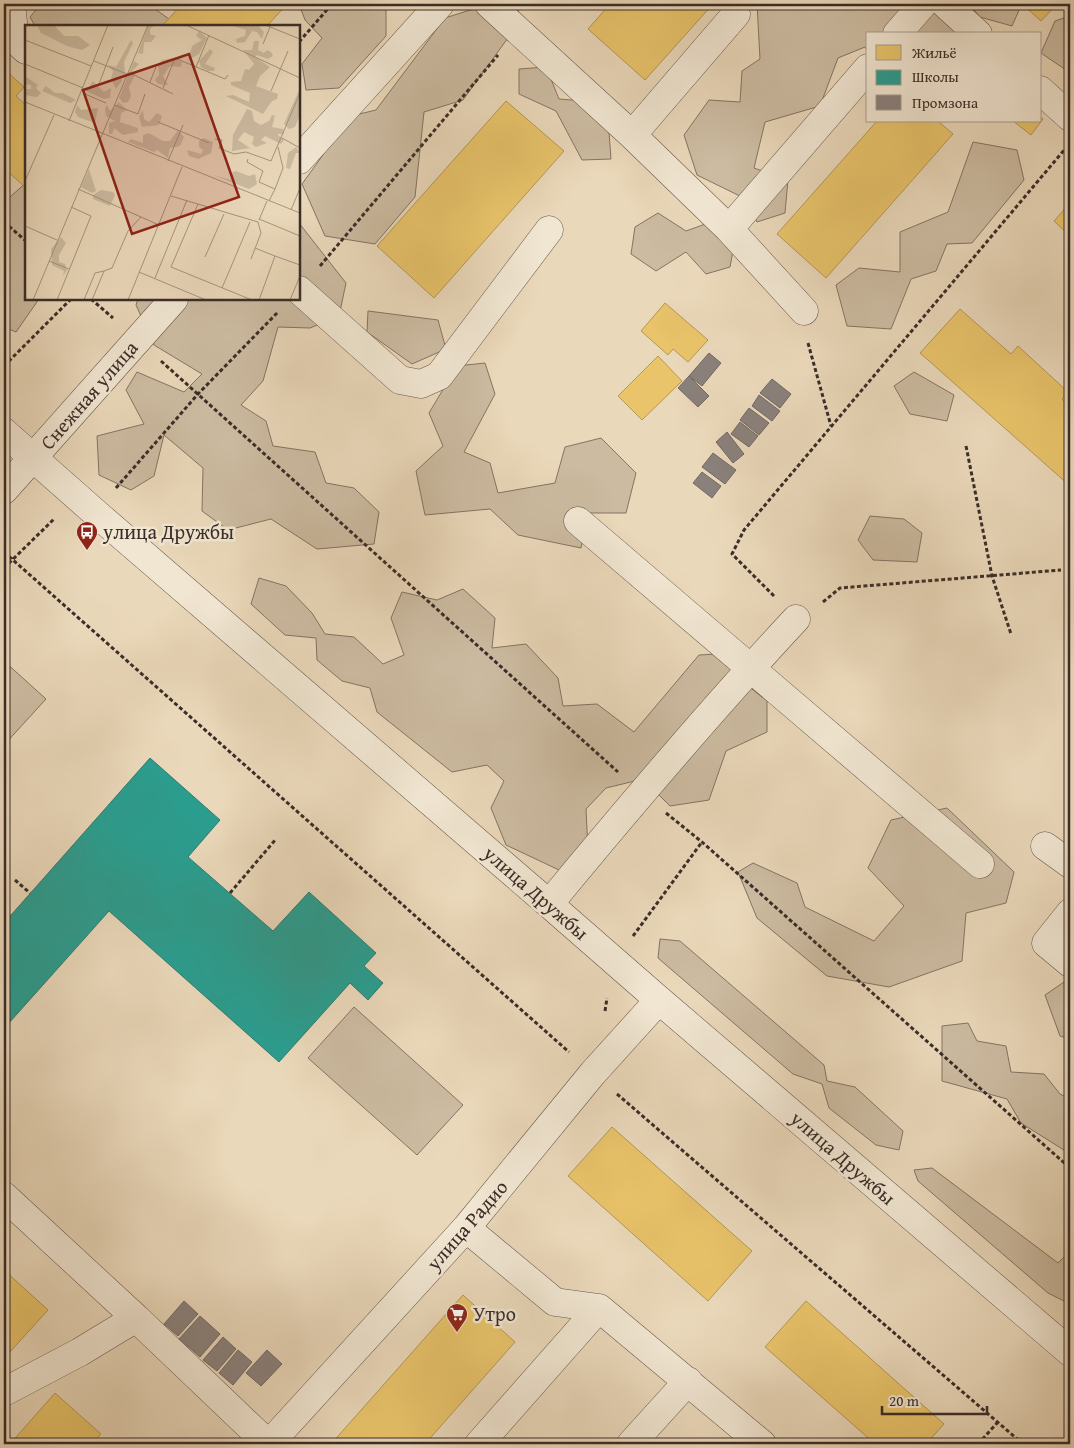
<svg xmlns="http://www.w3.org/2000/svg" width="1074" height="1448" font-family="'Gentium Book Plus',serif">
<rect width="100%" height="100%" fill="#ead8ba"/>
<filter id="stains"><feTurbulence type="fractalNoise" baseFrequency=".004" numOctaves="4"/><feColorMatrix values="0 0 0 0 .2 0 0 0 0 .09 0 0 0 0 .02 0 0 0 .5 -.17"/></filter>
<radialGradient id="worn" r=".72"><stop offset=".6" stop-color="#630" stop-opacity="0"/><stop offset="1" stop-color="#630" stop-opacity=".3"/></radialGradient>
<path fill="#ccbba1" stroke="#837464" d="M41,4H153L152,7L179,26H35L30,17Z
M299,4H386V36L339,88L306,90L302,64L322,38L305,20Z
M489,4H516L521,20L463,100L424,112L415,197L375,244L325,236L302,184L351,116L376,110L445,18Z
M757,4H792L794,6L795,4H929L968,34H868V52L865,47L838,58L820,106L765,122L754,168L788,180L785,213L757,222L746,199L697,175L684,135L709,100L740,102L742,71L760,59Z
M969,4H1015L1020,8L1012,26L980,17Z
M1070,16V68L1066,70L1041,53L1055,21Z
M546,67L559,99L584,101L608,119L611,159L582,160L556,111L519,94V69Z
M973,142L1017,150L1024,180L972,243L947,244L936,271L911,279L891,329L847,326L836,285L859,268L900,272V232L948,212Z
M26,183V299H39L16,332L4,327V202Z
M658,213L686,231L711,222L735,240L730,267L706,274L686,252L656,271L631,254L635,227Z
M299,223L346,283L339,316L310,328L278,327L263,381L241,405L266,421L273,446L315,452L326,483L354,488L379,512L374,544L317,549L271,519L228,530L202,511L203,468L164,435L154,476L131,490L99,475L97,436L144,424L126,390L137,372L184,392L202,374L154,345L136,305L138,299H299Z
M368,311L438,320L446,349L412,364L367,332Z
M485,363L495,394L464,452L490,463L498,493L555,483L565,447L601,438L636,473L626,513H588L581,548L518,535L490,509L425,515L416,471L443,446L429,413L457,366Z
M914,372L954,395L947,421L910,414L894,386Z
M870,516L904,519L922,533L917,562L873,560L858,540Z
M259,578L286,586L312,613L325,634L354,637L383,664L404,655L391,618L402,592L437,600L463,589L495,618L492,648L526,644L558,678L563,706L597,704L634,732L699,655L735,653L738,678L767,701V732L726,751L709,800L670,806L643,779L606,788L586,809L588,851L559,870L506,845L491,808L504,781L487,765L452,772L377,712L370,688L342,681L317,660L316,638L285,635L251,604Z
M4,661L46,699L4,745Z
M947,808L1014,872L1006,903L966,913L962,961L889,987L827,976L757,918L738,872L753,863L797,883L805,907L874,941L904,906L868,868L891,820Z
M660,939L680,941L824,1065L827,1081L855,1087L903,1131L899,1150L876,1145L829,1108L822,1084L793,1074L658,958Z
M1064,982L1070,983V1039L1060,1036L1045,995Z
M354,1007L463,1105L417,1155L308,1058Z
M968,1023L977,1041L1006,1046L1011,1072L1044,1074L1060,1094L1070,1099V1152H1067L1021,1123L1007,1099L942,1081V1026Z
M932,1168L1058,1263L1070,1251V1304L1048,1293L918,1181L914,1170Z"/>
<path fill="#e9c46a" stroke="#b49756" d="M182,4H187L190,7L193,4H287L267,26H162Z
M610,4H713L645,80L588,29Z
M1022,4H1057L1041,21Z
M4,69L24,87L16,96L26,105V188L4,168Z
M506,101L564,151L434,298L377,246Z
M1040,117L1043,119L1031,135L1013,121H1040Z
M877,121H938L953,134L826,278L777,234Z
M1070,203V236L1054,221Z
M665,303L708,340L688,362L673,349L668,355L641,331Z
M960,309L1011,354L1018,346L1068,392L1062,399L1070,407V486L920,353Z
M658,356L682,381L642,420L618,396Z
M612,1127L752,1251L708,1301L568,1176Z
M4,1270L48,1310L9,1353L4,1348Z
M463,1295L515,1342L425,1444H331Z
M806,1301L944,1424L926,1444H875L765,1347Z
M55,1393L101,1434L91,1444H10Z"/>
<path fill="#2a9d8f" stroke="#2f7b70" d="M150,758L220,820L188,857L273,931L309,892L376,953L364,966L383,983L368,1000L350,983L279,1062L109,911L9,1023L4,1018V923Z"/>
<path fill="#8a817c" stroke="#726863" d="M709,353L721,363L702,386L689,376Z
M689,376L709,396L698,407L678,388Z
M772,379L791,394L780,408L760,393Z
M759,395L780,411L772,421L752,406Z
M749,408L769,423L759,435L740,420Z
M740,422L758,436L749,447L731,434Z
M727,432L744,454L733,463L716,442Z
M713,453L736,470L725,484L702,467Z
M702,472L721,486L712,498L693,483Z
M184,1301L198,1314L178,1336L164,1324Z
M200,1316L220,1334L200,1357L179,1339Z
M223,1337L236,1349L217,1371L203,1360Z
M238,1350L252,1362L233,1385L219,1373Z
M267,1350L282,1364L261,1386L246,1373Z"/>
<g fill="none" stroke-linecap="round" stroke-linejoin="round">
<g stroke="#66584c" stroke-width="29">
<path id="minor" d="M11,4L15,40L26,50
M489,4L632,135L729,229L804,311
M945,4L978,34
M897,34L923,4
M1040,90L1070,117
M632,135L736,14
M299,160L440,4
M729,229L868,68
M299,290L400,380L421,384L439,376L549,230
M4,432L99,516L549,904L659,1000L1070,1352
M4,490L174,299
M578,521L980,864
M1045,846L1070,864
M549,904C629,807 710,711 796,619
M1070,913L1046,943L1070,963
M4,1196L136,1318
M466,1228L555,1302L599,1308L762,1444
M4,1392L80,1352L136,1318L268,1444
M269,1444L466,1228L593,1073L659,1000
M479,1444L599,1308
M631,1444L688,1381"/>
</g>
<path stroke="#3a2d28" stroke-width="3" stroke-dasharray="4 2.5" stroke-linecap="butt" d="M299,42L332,4
M4,222L26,241
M320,266L498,55
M91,299L113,318
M808,343L831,426
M161,361L618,772
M4,366L71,299
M966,446L992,576L1011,634
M116,488L198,394L278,312
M4,552L569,1052
M4,568L54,519
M774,596L732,554L744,530L1065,149
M823,602L840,588L1061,570
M666,813L702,842L1070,1168
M15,880L30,893
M230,893L276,839
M633,936L702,842
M605,1011L607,998
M617,1094L1023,1444
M978,1444L998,1422"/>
<use href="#minor" stroke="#f1e6d2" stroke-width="28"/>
</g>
<defs>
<g id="bus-pin" transform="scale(1.125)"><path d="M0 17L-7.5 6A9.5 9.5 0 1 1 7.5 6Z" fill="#8f2418" stroke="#f1e6d2"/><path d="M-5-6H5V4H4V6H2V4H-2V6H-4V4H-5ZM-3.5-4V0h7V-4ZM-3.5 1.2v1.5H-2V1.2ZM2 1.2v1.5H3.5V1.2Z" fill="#fff"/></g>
<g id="supermarket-pin" transform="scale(1.125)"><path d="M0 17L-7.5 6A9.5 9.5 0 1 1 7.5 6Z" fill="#8f2418" stroke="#f1e6d2"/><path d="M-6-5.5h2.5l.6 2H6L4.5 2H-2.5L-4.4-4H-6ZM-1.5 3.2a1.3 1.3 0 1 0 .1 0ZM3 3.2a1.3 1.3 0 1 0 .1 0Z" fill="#fff"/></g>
</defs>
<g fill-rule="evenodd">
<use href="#bus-pin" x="87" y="532"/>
<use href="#supermarket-pin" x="457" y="1314"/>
</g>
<g text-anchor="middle" stroke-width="5" stroke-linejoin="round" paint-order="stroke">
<g font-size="20" fill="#3a2d28" stroke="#f1e6d2">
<text transform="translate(89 395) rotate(-49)" y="7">Снежная улица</text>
<text transform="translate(536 893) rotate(41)" y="7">улица Дружбы</text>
<text transform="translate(843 1158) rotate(41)" y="7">улица Дружбы</text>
<text transform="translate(467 1225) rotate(-49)" y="7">улица Радио</text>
</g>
<g font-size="20" fill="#3a2d28" stroke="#f1e6d2" text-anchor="start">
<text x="103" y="539">улица Дружбы</text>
<text x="473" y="1321">Утро</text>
</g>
</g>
<g transform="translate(25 25)">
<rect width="275" height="275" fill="#ead8ba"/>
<path d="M12,0H29L39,11H53L65,20L57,25L42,21L16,8ZM123,0H130L125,4V9L131,11L126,17H119L118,29L113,28ZM205,0H233L239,7L237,14L232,7L227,6L220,17L212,18L211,14L220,11L221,5ZM174,6L182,13L174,29L163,35L167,21L177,15L171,11ZM106,15L108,18L99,37L100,50L96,51L97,56L91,64L86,54L88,46L83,40L91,42ZM229,16H234L233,25L239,28L242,25L246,27L248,31L243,34L232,30L230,32L245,42L235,51L231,61L253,69L252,74L247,76L238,89L201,71L208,70L224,77L225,68L206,60V57L216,56L220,44L224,45L229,39L218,25H227ZM185,24L188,27L180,39L190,43L189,46H183L176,42L174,36ZM148,33L157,37L156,42L145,41L138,51L143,60L133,59L130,55L134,50L133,40L137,35ZM109,36L114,39L107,46L110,50L104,62L106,71L103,77L98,78L94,73ZM0,51L13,60L11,63L16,68L12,72L0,70V64H6V60L0,59ZM68,56L79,67L86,63L85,73L79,74L61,66ZM21,61L30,68H38L51,75L45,78L17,66ZM275,63V90L270,102L264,104L259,99ZM94,77L102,85L96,88L95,97L113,103V107L98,110L89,103L87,109H84V98L90,96L81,91L80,84L82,80L85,86ZM52,80L56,85L73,83L70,98L53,92L50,87ZM222,84L227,86L229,96L236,100L244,96L247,90L250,91L247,102L258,104L259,109H252L259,115L256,119L240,111L236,115L242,118L231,122L227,119L229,112L219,107L213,115L225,123L207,126L208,110ZM118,85L119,94L124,97L132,88L137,91L134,100L117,102L114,92ZM153,105L159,112L155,121L145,123L143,133L132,125L129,127L103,117L106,114L118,118V110L124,108L138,116H145ZM179,113L188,117L186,128L173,134L164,131L162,125L176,129L178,125L174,122V116ZM271,122L275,128H271L265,144L261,143L263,128ZM64,144L71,166L67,168L56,162ZM211,146L224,151L230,149L232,159L224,164L188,150L206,155L205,148ZM76,165L88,167L90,170L85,181L68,174V170ZM36,212L41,218L34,230V237L40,239L42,245L38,251L39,246L27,240L26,224Z" fill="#ccbba1"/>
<path fill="none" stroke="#a49480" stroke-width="1" d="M161,0L275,53M240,0L275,14M0,15L66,41M238,19L245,2M69,36L102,49M0,39L58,63L60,69L81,78M171,42L184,10M103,47L148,69M125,57L131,42M74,59L88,22M138,63L150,33L200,54L203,50M246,66L263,26M0,77L275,188M89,80L113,89L120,69M44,96L83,0M133,97L184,118M257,113L275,123M190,114L197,115L194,123L209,129L221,127L246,136L275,68M223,134L222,137L238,146L234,157L250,164L244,176M143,136L158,100M0,156L29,90M53,164L116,192M250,164L258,143L253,122M146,171L233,197L236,208L226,234M173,179L146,242L227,275M266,185L275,163M234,194L275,211M234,195L242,176M0,201L32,215M230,223L250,231M180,232L199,189M24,236L44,244M114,247L181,275M130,253L162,175M197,263L225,197M8,275L123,0M32,275L66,191L46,182M59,275L70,248L79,246M67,275L79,246L87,243L103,206L116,192L134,200M103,275L157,142M234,275L250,231L275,240M265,275L275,251"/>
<path fill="#8f2418" fill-opacity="0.15" stroke="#8f2418" stroke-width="2.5" d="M164,29L214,172L107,209L58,65Z"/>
<rect width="275" height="275" fill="none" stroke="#3a2d28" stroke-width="2.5"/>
</g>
<rect width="1074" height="1448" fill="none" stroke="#ead8ba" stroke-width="20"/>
<rect x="5" y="5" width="1064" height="1438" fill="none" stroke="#3a2d28" stroke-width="2.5"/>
<rect x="10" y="10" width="1054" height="1428" fill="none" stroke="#3a2d28"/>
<rect x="866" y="32" width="175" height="90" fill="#f1e6d2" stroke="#a89c8e"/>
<rect x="876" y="45" width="25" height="15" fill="#e9c46a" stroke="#a89c8e"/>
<text x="912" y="58" font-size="15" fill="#3a2d28">Жильё</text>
<rect x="876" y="70" width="25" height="15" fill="#2a9d8f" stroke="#a89c8e"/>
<text x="912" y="82" font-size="15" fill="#3a2d28">Школы</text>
<rect x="876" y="95" width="25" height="15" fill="#8a817c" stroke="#a89c8e"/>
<text x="912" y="108" font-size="15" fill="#3a2d28">Промзона</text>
<path d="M882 1406v8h105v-8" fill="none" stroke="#3a2d28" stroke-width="2.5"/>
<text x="889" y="1406" font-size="15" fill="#3a2d28" stroke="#f1e6d2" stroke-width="4" paint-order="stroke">20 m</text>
<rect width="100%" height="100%" filter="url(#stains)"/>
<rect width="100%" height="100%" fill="url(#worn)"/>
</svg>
